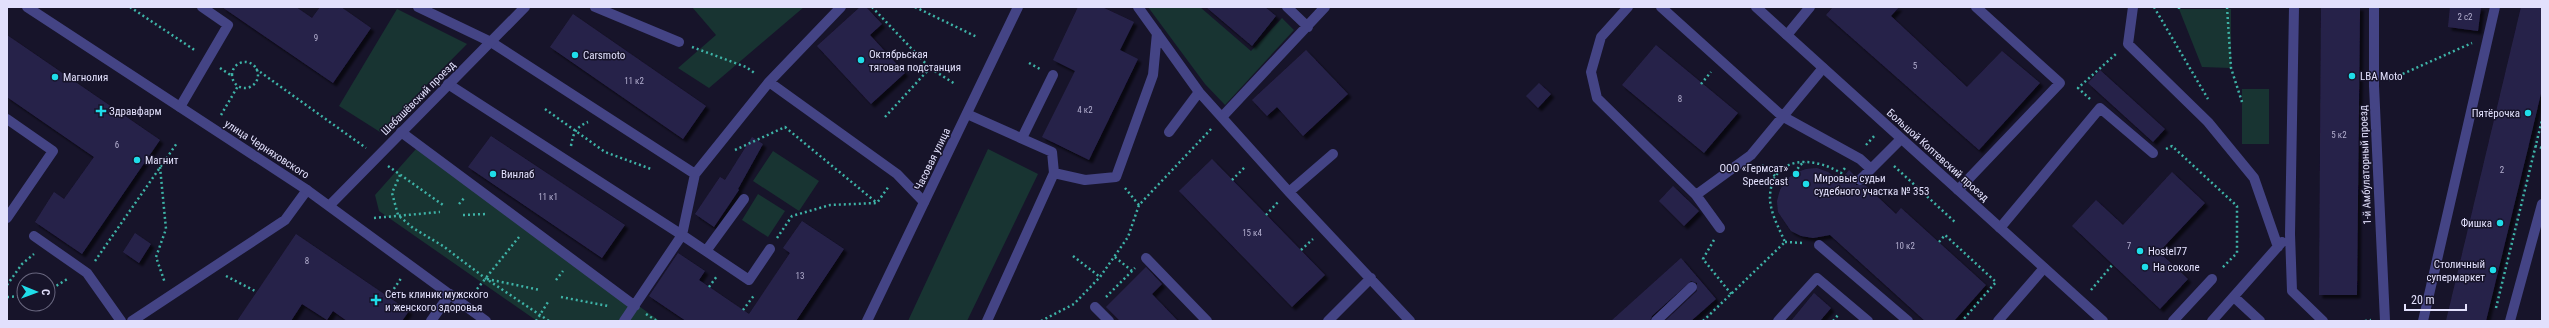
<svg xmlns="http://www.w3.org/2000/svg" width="2549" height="328" font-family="'Roboto Condensed',sans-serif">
<defs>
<filter id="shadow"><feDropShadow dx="3.5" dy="3.5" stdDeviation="1" flood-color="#0009"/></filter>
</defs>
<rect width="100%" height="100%" fill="#17142a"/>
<path fill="#183432" d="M692,7H804L709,88L678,68L716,35Z
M1148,7H1200L1251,51L1282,18L1294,30L1225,105L1205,84Z
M397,9L467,44L380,132L339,106Z
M2179,9H2231V68L2202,67Z
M2242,89H2269V144H2242Z
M416,149L660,321H537L379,211L375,195Z
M988,149L1038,174L967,321H908Z
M773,151L819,181L799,211L753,181Z
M758,194L785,211L768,237L742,220Z"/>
<path fill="#28224a" filter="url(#shadow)" d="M222,7H296L312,18L320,7H341L371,28L333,83Z
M860,7H866L882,24L870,35L905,73L871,104L817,46Z
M1078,7H1102L1134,22L1120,50L1138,59L1089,160L1042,137L1075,71L1053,60Z
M1206,7H1265L1276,16L1252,46Z
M1833,7H1899L1891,16L1967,87L2002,51L2040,83L1979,150L1826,15Z
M2321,7H2360L2357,295H2319Z
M2450,7H2481L2478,31L2448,27Z
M2521,7H2542V89L2529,144L2486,321H2446Z
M573,14L706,106L683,139L550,47Z
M7,35L160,140L82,254L35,222L54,192L64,199L94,157L7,97Z
M1656,45L1738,113L1704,153L1622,85Z
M1306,50L1348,94L1303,136L1277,107L1267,116L1252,100Z
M2100,70L2165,129L2153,142L2088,83Z
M1539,83L1551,94L1538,108L1526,96Z
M491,136L625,225L602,258L468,167Z
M752,137L763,144L738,189L739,190L714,227L695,214L720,177L725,180Z
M1212,159L1325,275L1292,307L1179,191Z
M1817,168L1828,172L1840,181L1849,170L1855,176L1856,185H1865L1896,214L1901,208L1986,285L1954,321H1925L1830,235L1813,238L1801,236L1791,231L1778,212L1777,201L1780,190L1786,180L1795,173L1806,169Z
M2172,172L2205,203L2159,252L2188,279L2160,309L2072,226L2096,200L2123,225Z
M1673,186L1699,211L1684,226L1659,201Z
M802,221L844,249L796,321H686L649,296L678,253L705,271L699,280L749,314L790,253L783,248Z
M135,233L151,244L139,263L123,252Z
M296,234L409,311L402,321H347L333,311L327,320L302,304L291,321H237Z
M1681,258L1716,299L1691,321H1665L1697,291V283L1691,281L1652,316L1650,321H1611Z
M1146,267L1162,284L1152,294L1178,321H1120L1106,307Z
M1814,293L1831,308L1820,321H1791Z"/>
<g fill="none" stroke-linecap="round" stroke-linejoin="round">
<path stroke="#3eb3a7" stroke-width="2.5" stroke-dasharray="2 3" stroke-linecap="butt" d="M130,7L196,51
M872,7L930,68L955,84
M915,7L977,37
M2154,7L2208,99
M2179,7V9
M2227,7L2231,68L2242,102
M692,47L746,67L756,74
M232 75a13 13 0 1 1 26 0a13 13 0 1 1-26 0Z
M1029,63L1040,69
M220,68L232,76
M256,69L366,148
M2389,80L2472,43
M1701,84L1711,72
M2090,99L2078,88L2117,53
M545,109L605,152L651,169
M221,115L238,86
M885,117L930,68
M1866,145L1876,134
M571,146C573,133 576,127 588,122
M2535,146L2542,148
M2166,149L2172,146L2237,206V253L2222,268
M735,150L785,127L877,203
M1762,165L1775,176
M388,166L443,205
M1894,166L1956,223
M160,167L166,229L156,257L165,283
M1795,173L1800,165L1805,162
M400,175L392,193L398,215L413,228L443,246L485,278L549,321
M1232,180L1246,166
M1125,188L1139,205
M459,204L465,197
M463,215L486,214
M1266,215L1278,202
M374,218L440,212
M777,238L792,216L830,205L877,203L889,186
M1714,240L1703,259L1732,295
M1785,242L1804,243
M1939,242L1945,235L1996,282L1962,321
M1301,250L1313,239
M1073,256L1100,277
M1115,257L1132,271
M95,261L177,143
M226,276L257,292
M487,279L540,290
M556,280L563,271
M7,285L22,264L34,254
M709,287L717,276
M477,289L519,237
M2091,290L2113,264
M48,291L69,278
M391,293L402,277
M7,297L24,296
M561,297L608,306
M1106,297L1135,268
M2496,308L2542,120
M743,310L755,294
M646,314L657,321
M536,321L548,302
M1041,321L1074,304L1100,277L1128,237L1139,205L1212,128
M1703,321L1785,242C1779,228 1769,211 1770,195C1773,154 1815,157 1841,173L1845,168
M1833,321L1838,315
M2365,321L2371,320"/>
<path stroke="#444485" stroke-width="10" d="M418,7L491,42L695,174
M595,7L679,42
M1138,7L1199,92L1289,192L1410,321
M1287,7L1308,27
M1628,7L1601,37L1591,72L1597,98L1696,195L1751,155L1823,68
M1661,7L1782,116L1860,159L1871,169
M2133,7L2128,44L2208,122L2254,178L2278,247
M2294,7L2290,234L2292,291L2323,321
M1787,35L1810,7
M769,82L897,174L924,202
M448,84L682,235L624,321
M180,107L228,25L202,7
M967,114L1052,152L1054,173L1085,180L1116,177L1153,75L1157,33
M1222,117L1325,7
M7,119L53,151L7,218
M401,132L635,306
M1169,132L1199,92
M1022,138L1053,75
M1860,180L1901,139
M1958,190L2060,83L1976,7
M1289,192L1333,154
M1696,195L1720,228
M2000,228L2100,108L2153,153
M34,236L87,273L121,321
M1819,245L1908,321
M770,249L749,280L682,235L695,174L769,82L841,7
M706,251L744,199
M1146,258L1207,321
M2234,297L2260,321
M1095,307L1109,321
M132,321L285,220L307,190
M431,321L450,294
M987,321L1054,173
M1328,321L1371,278
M1656,321L1692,287
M1778,321L1817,278L1868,321
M1998,321L2044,268
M2173,321L2212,279
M2212,321L2282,242
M2423,321L2495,7"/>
<path stroke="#444485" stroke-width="10" d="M27,7L307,190L486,321
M1756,7L2103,321
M2374,7V86L2385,321
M329,206L525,7
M2510,321L2542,204"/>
<path stroke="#444485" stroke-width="10" d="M867,321L1018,7"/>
</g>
<g fill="#1fdde9" stroke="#17142a" stroke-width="1.5">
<circle cx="575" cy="55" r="4"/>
<circle cx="861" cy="60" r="4"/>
<circle cx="2352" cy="76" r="4"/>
<circle cx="55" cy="77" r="4"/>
<path d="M99 105h4v4h4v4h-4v4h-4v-4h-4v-4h4z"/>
<circle cx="2528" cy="113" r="4"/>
<circle cx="137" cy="160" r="4"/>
<circle cx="493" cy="174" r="4"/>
<circle cx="1796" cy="174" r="4"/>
<circle cx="1806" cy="184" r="4"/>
<circle cx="2500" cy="223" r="4"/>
<circle cx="2140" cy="251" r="4"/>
<circle cx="2145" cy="267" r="4"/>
<circle cx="2493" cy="270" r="4"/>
<path d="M374 294h4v4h4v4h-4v4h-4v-4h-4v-4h4z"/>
</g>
<g text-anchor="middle" stroke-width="3" stroke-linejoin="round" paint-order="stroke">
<g font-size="9" fill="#b4b0d0">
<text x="2465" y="20">2 с2</text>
<text x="316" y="41">9</text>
<text x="1915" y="69">5</text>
<text x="634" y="84">11 к2</text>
<text x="1680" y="102">8</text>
<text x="1085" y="113">4 к2</text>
<text x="2339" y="138">5 к2</text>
<text x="117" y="148">6</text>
<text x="2502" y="173">2</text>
<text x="548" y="200">11 к1</text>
<text x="1252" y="236">15 к4</text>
<text x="1905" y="249">10 к2</text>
<text x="2129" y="249">7</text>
<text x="307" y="264">8</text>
<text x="800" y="279">13</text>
</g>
<g font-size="11" fill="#e2e0fc" stroke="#17142a" text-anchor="start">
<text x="869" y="58">Октябрьская<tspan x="869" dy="13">тяговая подстанция</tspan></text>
<text x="583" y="59">Carsmoto</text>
<text x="2360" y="80">LBA Moto</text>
<text x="63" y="81">Магнолия</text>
<text x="109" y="115">Здравфарм</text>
<text x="2520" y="117" text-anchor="end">Пятёрочка</text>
<text x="145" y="164">Магнит</text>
<text x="1788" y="172" text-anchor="end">ООО «Гермсат»<tspan x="1788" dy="13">Speedcast</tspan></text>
<text x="501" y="178">Винлаб</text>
<text x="1814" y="182">Мировые судьи<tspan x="1814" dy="13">судебного участка № 353</tspan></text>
<text x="2492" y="227" text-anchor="end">Фишка</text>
<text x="2148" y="255">Hostel77</text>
<text x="2485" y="268" text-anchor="end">Столичный<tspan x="2485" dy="13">супермаркет</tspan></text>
<text x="2153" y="271">На соколе</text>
<text x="385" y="298">Сеть клиник мужского<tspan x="385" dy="13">и женского здоровья</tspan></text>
</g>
<g font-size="11" fill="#e2e0fc" stroke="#17142a">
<text transform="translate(418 98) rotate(-45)" y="4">Шебашёвский проезд</text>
<text transform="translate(267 149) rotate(33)" y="4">улица Черняховского</text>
<text transform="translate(1938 155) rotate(42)" y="4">Большой Коптевский проезд</text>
<text transform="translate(932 159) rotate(-64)" y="4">Часовая улица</text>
<text transform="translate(2365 165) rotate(-92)" y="4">1-й Амбулаторный проезд</text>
</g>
</g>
<rect width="2549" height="328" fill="none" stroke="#e2e0fc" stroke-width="16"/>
<g transform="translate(36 292) rotate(91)"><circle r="19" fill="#17142a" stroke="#68667e"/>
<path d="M0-3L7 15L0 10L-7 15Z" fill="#1fdde9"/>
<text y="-6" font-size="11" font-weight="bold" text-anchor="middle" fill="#e2e0fc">С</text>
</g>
<path d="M2405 304v6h61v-6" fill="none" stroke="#e2e0fc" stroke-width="2"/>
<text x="2411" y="304" font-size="12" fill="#e2e0fc" stroke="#17142a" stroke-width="3" paint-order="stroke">20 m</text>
</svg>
